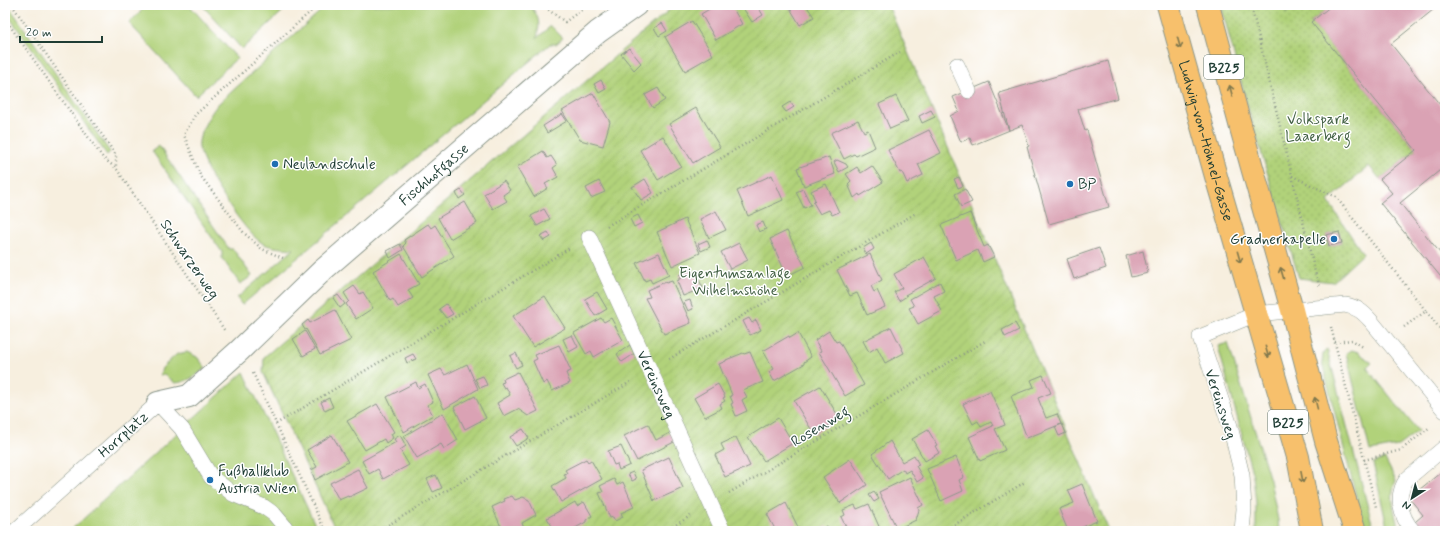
<svg xmlns="http://www.w3.org/2000/svg" width="1450" height="536" font-family="Mynerve,sans-serif">
<defs>
<pattern id="park-dots" width="8" height="8" patternUnits="userSpaceOnUse"><rect width="8" height="8" fill="#b1d27a"/><path d="M2 2h.1M6 6h.1" fill="none" stroke="#98b56a" stroke-width="1.8" stroke-linecap="round"/></pattern>
<pattern id="garden-furrows" width="10" height="10" patternUnits="userSpaceOnUse"><rect width="10" height="10" fill="#b1d27a"/><path d="M-1 1l2-2M0 10L10 0M9 11l2-2" fill="none" stroke="#98b56a"/></pattern>
</defs>
<rect width="100%" height="100%" fill="#fff"/>
<filter id="ink" filterUnits="userSpaceOnUse"><feTurbulence type="fractalNoise" baseFrequency=".025" numOctaves="2"/><feDisplacementMap in="SourceGraphic" scale="8" xChannelSelector="R" yChannelSelector="G"/><feConvolveMatrix kernelMatrix="1 2 1 2 8 2 1 2 1" color-interpolation-filters="sRGB"/></filter>
<filter id="wash" filterUnits="userSpaceOnUse"><feTurbulence type="fractalNoise" baseFrequency=".012" numOctaves="4" result="noise"/><feDisplacementMap in="SourceGraphic" scale="16" xChannelSelector="R" yChannelSelector="G"/><feGaussianBlur stdDeviation="0.9" result="paint"/><feColorMatrix in="noise" values="0 0 0 0 0 0 0 0 0 0 0 0 0 0 0 0 0 1.4 0 .05"/><feComposite in="paint" operator="in"/></filter>
<g filter="url(#wash)">
<rect width="100%" height="100%" fill="#f7efdf"/>
<path fill="#b1d27a" stroke="#688857" d="M5,5H8L110,152L107,155L5,11Z
M147,5H189L237,58L196,96L129,23Z
M202,5H279L284,10L242,49Z
M327,5H530C540,19 540,22 537,38L551,26L563,38L556,44H550L242,305L237,298L294,249C283,248 274,248 264,244C248,237 215,185 207,169C204,163 201,155 199,148C197,135 210,114 218,104Z
M159,146L229,249H233L252,276L240,284L222,258V252L152,151Z
M1228,343L1270,480L1278,520L1279,531H1256V503L1253,476L1218,346Z
M1327,349L1374,531H1365L1322,363L1323,354Z
M1352,350L1358,352L1372,363L1367,368L1418,431L1398,446L1370,451L1346,353Z
M187,352L197,357L206,368C196,376 187,382 175,383L164,375H160L162,368L177,354Z
M244,372L318,531H70Z
M1385,459L1396,481C1388,495 1396,516 1399,531H1388L1373,463Z"/>
<path fill="url(#park-dots)" stroke="#688857" fill-rule="evenodd" d="M1221,5H1285L1286,14L1292,5H1332L1311,22L1416,150L1380,179L1369,166L1328,201L1363,254L1333,282L1299,278L1247,105ZM1339,232L1342,243L1329,246L1326,235Z"/>
<path fill="url(#garden-furrows)" stroke="#688857" d="M675,5H888L1109,531H336L263,372L264,357Z"/>
<g id="blocks">
<path fill="#daa2b4" d="M716,5H731L742,24L716,40L701,14Z
M741,5H762L758,7L763,15L752,22Z
M788,5H806L814,17L800,25Z
M1332,5H1358L1359,7L1361,5H1439L1391,44L1445,111V166L1400,203L1445,259V282L1380,203L1392,193L1380,179L1416,150L1311,22Z
M692,21L713,55L685,71L665,37Z
M662,23L667,31L659,36L654,28Z
M629,48L641,63L634,70L621,54Z
M1108,61L1118,98L1078,109L1085,131L1087,130L1109,207L1049,224L1027,147L1029,146L1022,125L973,145L970,138L961,142L950,116L959,111L953,97L989,82L1009,130L999,93Z
M601,80L606,89L599,93L594,84Z
M658,88L665,100L653,108L645,95Z
M593,93L610,122L603,146L580,140L562,111Z
M896,96L908,121L890,129L879,104Z
M790,102L794,107L786,112L782,107Z
M696,108L720,147L693,163L669,124Z
M931,110L935,117L922,123L919,116Z
M562,114L567,121L547,133L543,126Z
M858,120L864,132L868,130L875,147L856,156L854,154L844,159L831,133Z
M929,130L941,153L918,164L923,175L907,183L902,172L900,173L888,150Z
M663,136L681,166L658,180L640,150Z
M543,151L547,158L551,156L557,165L553,168L558,177L545,184L548,188L534,197L517,167Z
M829,157L835,174L804,186L797,168Z
M837,160L846,164L848,167L839,172L834,162Z
M872,166L883,182L860,196L859,194L854,198L848,184L851,181L846,174L857,167L861,173Z
M772,175L783,200L748,216L737,191Z
M959,177L963,186L958,188L954,179Z
M645,179L653,193L641,200L632,187Z
M504,181L510,190L503,195L507,201L493,209L484,194Z
M599,181L605,192L591,198L586,188Z
M826,184L839,212L832,215L829,210L820,214L813,202L815,200L811,191Z
M803,189L811,205L804,208L796,192Z
M965,189L972,202L961,207L955,194Z
M461,190L465,195L459,199L456,193Z
M465,202L477,223L450,239L438,218Z
M544,209L550,219L537,226L531,216Z
M716,211L726,230L709,238L700,219Z
M970,213L984,247L988,245L994,257L983,262L978,250L956,260L941,225Z
M638,215L642,223L634,227L630,219Z
M685,219L700,253L672,266L657,232Z
M763,222L766,229L759,232L756,225Z
M428,224L431,228L435,225L454,256L422,277L403,246L406,243L404,240Z
M787,231L805,267L787,276L770,239Z
M548,232L551,237L544,241L540,236Z
M1339,232L1342,243L1329,246L1326,235Z
M707,240L710,247L701,251L698,244Z
M739,243L748,260L730,269L721,252Z
M871,243L874,249L866,254L863,248Z
M400,244L403,250L390,258L387,251Z
M1099,248L1106,268L1074,279L1067,259Z
M1143,251L1148,273L1131,277L1126,256Z
M659,253L669,275L652,283L650,279L645,281L636,263Z
M401,254L419,284L408,290L413,298L398,307L393,299L390,301L373,271Z
M870,254L882,280L871,286L874,292L877,290L885,307L867,315L857,293L850,296L837,270Z
M924,257L936,278L905,295L907,296L899,301L894,292L902,288L894,274Z
M691,269L693,273L695,272L703,288L683,296L677,281L679,280V278H681L679,275Z
M672,281L691,323L664,334L645,298L650,297L647,290L665,282L666,283Z
M940,282L944,291L934,296L942,311L918,324L909,308L914,306L910,299Z
M354,286L360,294L363,292L373,308L356,319L346,304L349,301L344,293Z
M597,292L607,309L595,316L585,299Z
M338,295L345,304L340,308L333,298Z
M545,296L565,328L533,347L513,316Z
M690,300L693,309L688,311L684,302Z
M446,304L453,314L446,318L439,309Z
M335,310L351,340L320,355L306,329L305,330L302,325L308,320L310,323Z
M601,318L604,322L611,318L623,340L594,357L591,351L586,354L574,333Z
M749,318L752,323L756,320L761,330L750,335L743,321Z
M1015,323L1019,330L1005,337L1002,330Z
M891,327L904,353L885,363L877,347L869,352L863,341Z
M305,331L315,349L303,356L293,339Z
M829,331L836,342L839,341L864,385L845,396L819,352L821,351L815,340Z
M798,333L811,357L804,362V364L774,381L769,372L774,369L763,351L789,336L790,338Z
M572,335L578,347L569,352L563,339Z
M559,345L571,371L566,373L570,383L552,391L547,381L543,384L533,361L537,359L535,355Z
M630,345L634,354L622,362L617,354Z
M750,352L763,382L743,390L747,397L742,400L747,411L736,416L731,404L733,403L730,396L732,395L719,364L726,361V360L743,353L744,354Z
M516,353L522,365L516,368L510,356Z
M413,354L416,359L407,363L405,358Z
M467,364L478,389L444,409L428,375L441,369L445,375Z
M518,372L538,411L528,416L518,409L504,416L497,403L510,395L506,387L504,388L501,383L504,382L503,379Z
M1043,375L1051,393L1038,398L1046,418L1057,414L1061,424L1027,438L1011,396L1034,387L1031,380Z
M483,376L487,385L480,388L475,379Z
M416,382L418,388L425,384L433,402L427,405L433,415L404,432L387,397Z
M718,384L725,397L723,398L725,401L720,404L722,408L705,417L694,398Z
M820,386L840,419L814,434L794,401Z
M990,391L1002,417L1005,425L995,429L1005,450L980,461L969,437L993,426L991,422L981,427L978,421L973,424L963,404Z
M475,396L486,418L465,429L454,407Z
M329,398L333,407L325,411L321,402Z
M377,404L394,432L391,434L393,438L386,443L384,439L365,450L347,421Z
M443,413L458,440L444,449L441,444L417,458L404,436Z
M778,418L793,443L764,461L748,437Z
M648,424L656,440L672,432L676,441L637,461L624,436Z
M1062,424L1066,433L1059,436L1055,427Z
M523,429L529,438L516,446L510,437Z
M928,430L937,445L935,446L939,453L925,461L912,439Z
M332,435L348,462L315,480L311,470L317,467L307,450Z
M400,435L406,446L400,450L409,465L383,479L378,469L369,474L362,461L396,442L394,439Z
M736,437L750,466L725,477L715,455L724,450L721,444Z
M890,441L902,462L914,455L919,465L916,466L923,478L917,482L910,470L905,473L903,469L888,479L872,454Z
M621,446L630,465L619,470L617,464L614,465L608,451Z
M669,457L683,488L654,501L641,470Z
M956,457L964,477L959,480L963,491L941,501L927,469Z
M586,459L588,462L591,460L602,479L561,502L552,486L566,478L564,474L567,473L565,470Z
M850,459L867,485L840,503L823,477Z
M358,469L368,488L349,497L348,496L339,500L330,483Z
M633,472L636,479L632,481L628,474Z
M1440,473L1445,479V531H1422L1415,522L1423,515L1409,498Z
M436,475L442,488L433,492L427,479Z
M910,477L923,505L918,508L919,510L916,520L897,529L879,492Z
M614,479L617,485L623,482L634,507L621,513L623,517L615,521L613,517L610,518L599,493L603,492L600,486Z
M1082,484L1097,521L1073,531H1068L1059,509L1074,503L1068,490Z
M874,492L879,499L874,502L869,495Z
M512,496L515,500L523,497L529,500L536,515L522,523L525,531H503L492,507L505,501L504,499Z
M575,502L577,506L584,502L592,516L586,520V522L570,531H555L547,518Z
M786,503L799,529L795,531H776L767,514Z
M869,504L881,531H848L841,517L845,515L843,510L855,505L857,509Z
M827,526L830,531L836,528L838,531H817Z"/>
</g>
</g>
<g filter="url(#ink)">
<use href="#blocks" fill-opacity="0" stroke="#8b968a" stroke-width="1"/>
<g fill="none" stroke-linecap="round" stroke-linejoin="round">
<g stroke="#8b968a" stroke-width="16">
<g id="service">
<path d="M957,65L969,91"/>
<path id="s1" d="M589,237L650,370L723,531"/>
<path id="s2" d="M15,531L158,403L182,429L211,477L233,494L264,507L274,514L285,527L287,531"/>
<path d="M1242,531L1244,509L1242,475L1230,426L1200,337L1256,314L1345,305C1357,307 1363,312 1371,321L1445,411"/>
<path d="M1413,531C1400,516 1395,495 1407,479L1445,447"/>
</g>
</g>
<g stroke="#8b968a" stroke-width="24">
<g id="minor">
<path id="s3" d="M158,403L189,396L239,351L323,270L598,32L636,5"/>
</g>
</g>
<g stroke="#8b968a" stroke-width="24">
<g id="primary">
<path id="s4" d="M1168,5L1217,180L1298,457L1312,531"/>
<path d="M1208,5L1241,128L1292,310L1326,441L1355,531"/>
</g>
</g>
<path stroke="#8b968a" stroke-width="2.5" stroke-dasharray="1 3" stroke-linecap="butt" d="M12,5L116,155V167
M542,5L565,22L588,5
M1251,5L1316,276L1320,286
M5,19L103,158L116,168L225,331
M1292,176L1336,197L1426,311
M1445,189V190
M607,226L900,52
M283,258L262,249L244,233L200,175L184,135L195,115L318,5
M1331,327L1376,507
M1404,327L1426,311L1445,335
M1335,342L1352,340L1363,347
M669,359L916,213
M253,373L325,531
M276,424L570,248
M1364,460L1401,450L1430,427
M729,493L985,341
M378,531L632,381
M666,531L692,515
M944,531L1025,482"/>
<use href="#service" stroke="#fff" stroke-width="15"/>
<use href="#minor" stroke="#fff" stroke-width="22"/>
<use href="#primary" stroke="#f7c06c" stroke-width="22"/>
</g>
<defs><path id="oneway-shaft" d="M-6 0H5M1.5-3L5.5 0L1.5 3" fill="none" stroke-width="1.6" stroke-linecap="round" stroke-linejoin="round"/></defs>
<g stroke="#80784d">
<use href="#oneway-shaft" transform="translate(1179 43) rotate(74)"/>
<use href="#oneway-shaft" transform="translate(1231 91) rotate(-105)"/>
<use href="#oneway-shaft" transform="translate(1239 257) rotate(74)"/>
<use href="#oneway-shaft" transform="translate(1282 273) rotate(-106)"/>
<use href="#oneway-shaft" transform="translate(1267 352) rotate(74)"/>
<use href="#oneway-shaft" transform="translate(1316 403) rotate(-104)"/>
<use href="#oneway-shaft" transform="translate(1302 477) rotate(79)"/>
</g>
</g>
<g fill="#1f6fb2" stroke="#fff" stroke-width="1.5">
<circle cx="275" cy="164" r="4"/>
<circle cx="1070" cy="184" r="4"/>
<circle cx="1334" cy="239" r="4"/>
<circle cx="210" cy="480" r="4"/>
</g>
<g text-anchor="middle" stroke-width="3" stroke-linejoin="round" paint-order="stroke">
<g fill="#fff" stroke="#627771" stroke-width="1">
<rect x="1204" y="55" width="40" height="24" rx="3"/>
<rect x="1268" y="410" width="40" height="24" rx="3"/>
</g>
<g font-size="14" font-weight="bold" fill="#1f3d34">
<text x="1224" y="72">B225</text>
<text x="1288" y="427">B225</text>
</g>
<g font-size="15" fill="#446246" stroke="#fff">
<text x="1318" y="124">Volkspark<tspan x="1318" dy="17">Laaerberg</tspan></text>
<text x="735" y="278">Eigentumsanlage<tspan x="735" dy="17">Wilhelmshöhe</tspan></text>
</g>
<g font-size="15" fill="#1f3d34" stroke="#fff">
<text dy="5" stroke="none"><textPath href="#s4" startOffset="141">Ludwig-von-Höhnel-Gasse</textPath></text>
<text dy="5" stroke="none"><textPath href="#s3" startOffset="362">Fischhofgasse</textPath></text>
<text transform="translate(190 259) rotate(56)" y="5">Schwarzerweg</text>
<text dy="5" stroke="none"><textPath href="#s1" startOffset="162">Vereinsweg</textPath></text>
<text transform="translate(1221 404) rotate(72)" y="5">Vereinsweg</text>
<text transform="translate(820 426) rotate(-31)" y="5">Rosenweg</text>
<text dy="5" stroke="none"><textPath href="#s2" startOffset="145">Horrplatz</textPath></text>
</g>
<g font-size="15" fill="#1f3d34" stroke="#fff" text-anchor="start">
<text x="283" y="169">Neulandschule</text>
<text x="1078" y="189">BP</text>
<text x="1326" y="244" text-anchor="end">Gradnerkapelle</text>
<text x="218" y="476">Fußballklub<tspan x="218" dy="17">Austria Wien</tspan></text>
</g>
</g>
<rect width="1450" height="536" fill="none" stroke="#fff" stroke-width="20"/>
<g transform="translate(1412 498) rotate(216)" stroke="#ffffff" stroke-width="3" paint-order="stroke">
<path d="M0-3L7 15L0 10L-7 15Z" fill="#1f3d34"/>
<text y="-6" font-size="11" font-weight="bold" text-anchor="middle" fill="#1f3d34">N</text>
</g>
<path d="M20 36v6h82v-6" fill="none" stroke="#1f3d34" stroke-width="2"/>
<text x="26" y="36" font-size="12" fill="#1f3d34" stroke="#ffffff" stroke-width="3" paint-order="stroke">20 m</text>
</svg>
